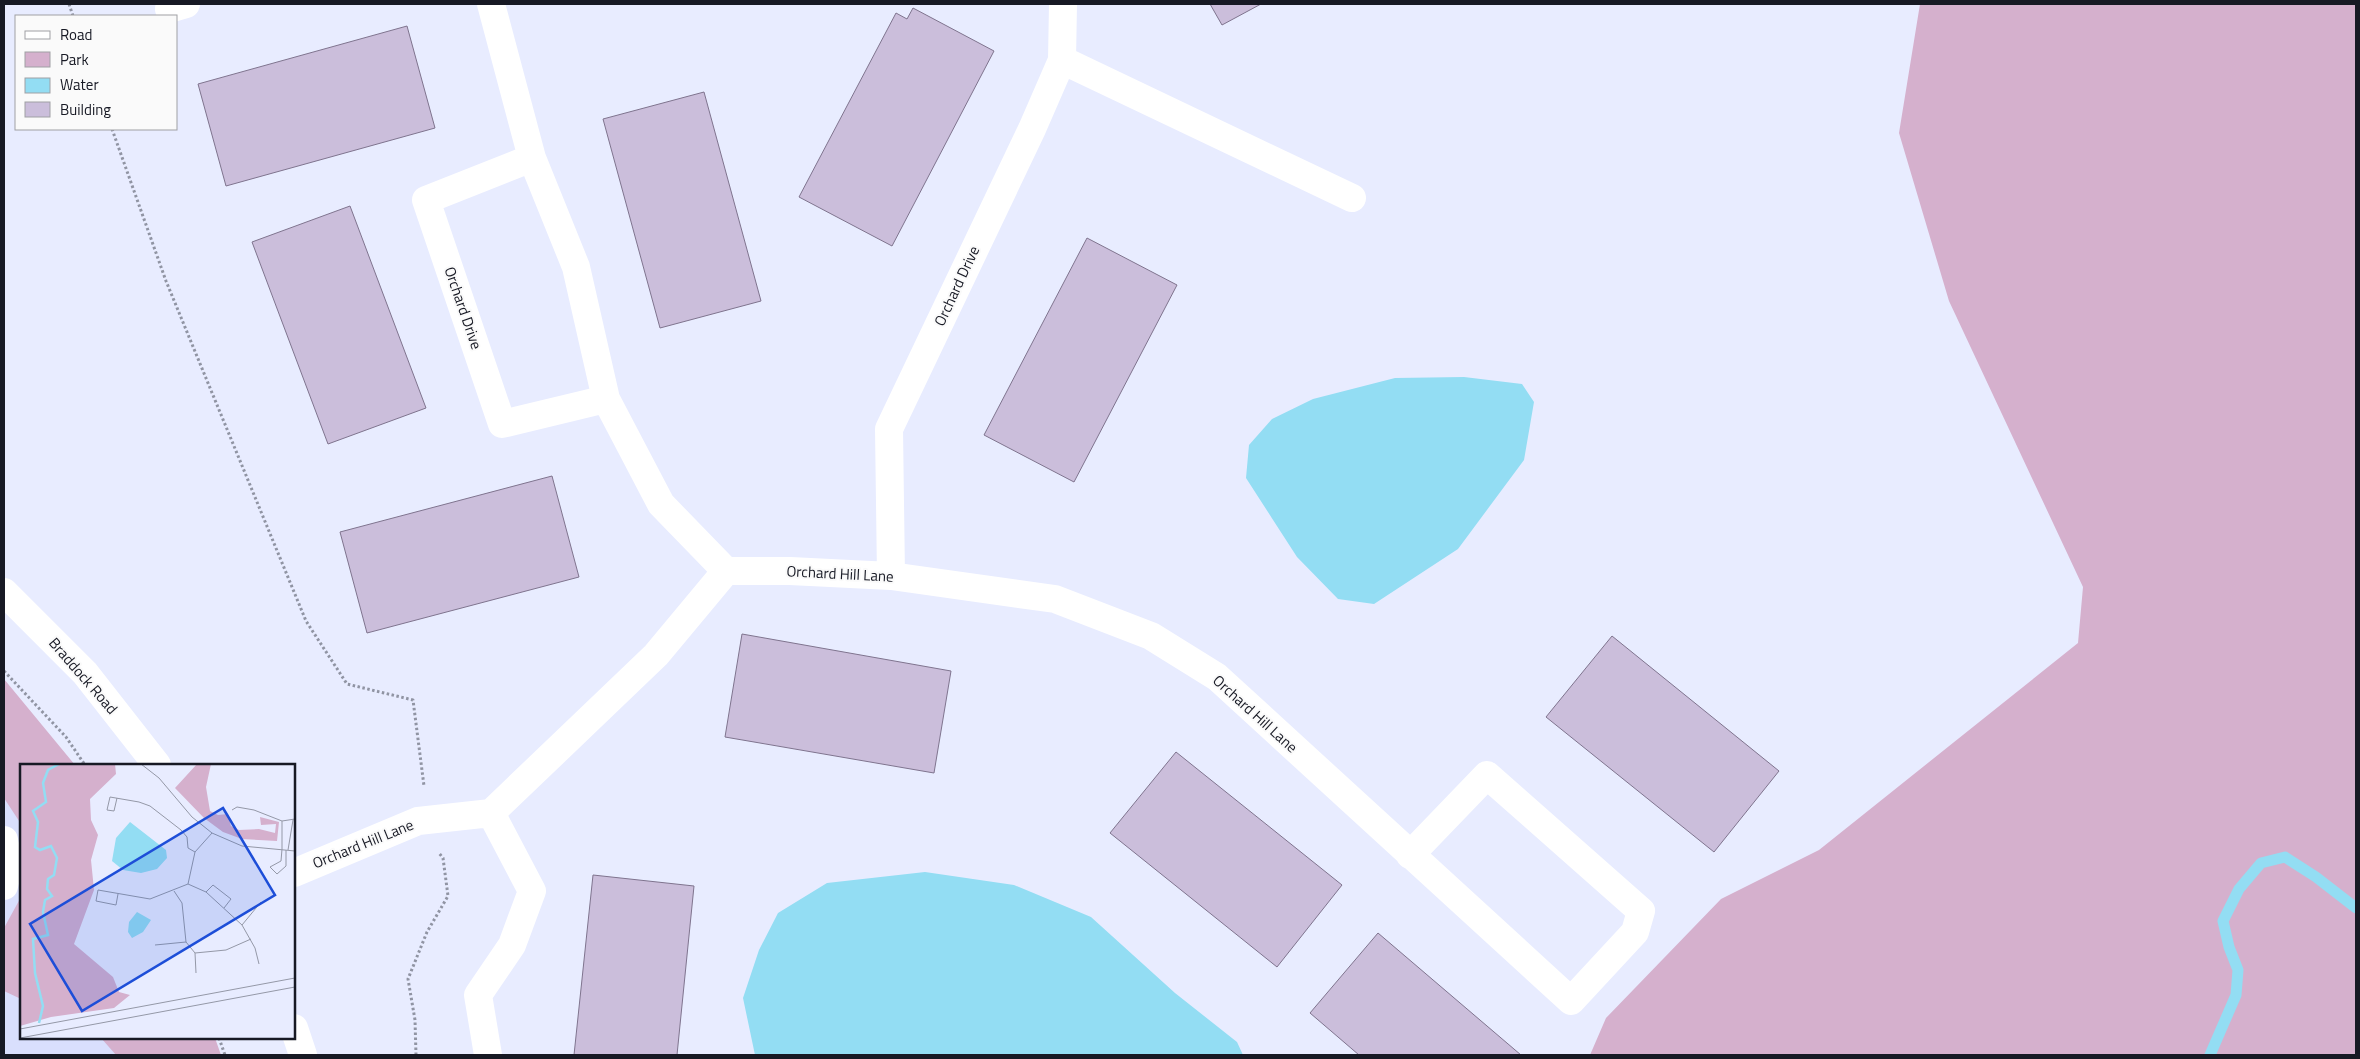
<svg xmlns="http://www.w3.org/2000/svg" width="2360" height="1059" font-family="'Titillium Web',sans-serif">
<rect width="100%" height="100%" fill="#e8ecff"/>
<path fill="#d9dffd" d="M4,715L21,765V1038H149L148,1055H4Z"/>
<path fill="#d5b0cd" d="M1920,4H2356V1055H1590L1606,1018L1721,899L1819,850L2078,643L2083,587L1949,301L1899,133Z
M4,679L75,765H21V824L4,798Z
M21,897V999L4,991V928Z
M101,1038H215L221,1055H116Z"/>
<path fill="#93ddf3" d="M1464,377L1522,384L1534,402L1524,460L1458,549L1374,604L1338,599L1297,557L1246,478L1249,445L1272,419L1313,399L1395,378Z
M925,872L1014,885L1091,917L1175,993L1237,1042L1243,1055H755L743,998L759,950L778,913L827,883Z"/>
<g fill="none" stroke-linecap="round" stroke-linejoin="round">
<path stroke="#93ddf3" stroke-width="11" d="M2210,1055L2236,995L2238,970L2229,947L2223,921L2239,889L2261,863L2285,857L2316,877L2356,908"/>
</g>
<path fill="#cbbedb" stroke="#7f748e" d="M1210,4H1261L1222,25Z
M913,8L994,51L892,246L799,197L896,13L907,19Z
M407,26L435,128L226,186L198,84Z
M704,92L761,301L660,328L603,119Z
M350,206L426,408L328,444L252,242Z
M1087,238L1177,285L1074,482L984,435Z
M552,476L579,577L367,633L340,532Z
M742,634L951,671L934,773L725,737Z
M1612,636L1779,771L1714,852L1546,717Z
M1176,752L1342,885L1277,967L1110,833Z
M593,875L694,886L677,1055H574Z
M1378,933L1521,1055H1359L1310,1013Z"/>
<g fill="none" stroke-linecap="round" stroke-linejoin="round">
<path stroke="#9094a3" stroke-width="3" stroke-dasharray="2.5 2.5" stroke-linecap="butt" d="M69,4L73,16
M112,129L166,281L306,621L347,684L413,700L424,786
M4,671L66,737L85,765
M219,1038L225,1055
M416,1055L415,1020L408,979L427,932L448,896L443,858L439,853"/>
<path stroke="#fff" stroke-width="28" d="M491,4L532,158L576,267L606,399L661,504L726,571
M169,9L186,4
M1062,60L1352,198
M532,158L426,200L502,424L606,399
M891,576L889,429L1032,129L1062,60L1063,4
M4,592L85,673L157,765
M4,840C8,857 9,869 4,886
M294,873L418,821L491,813L656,655L726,571H790L891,576L1055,599L1151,636L1217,677L1571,1001L1635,932L1641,911L1487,775L1410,855
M294,1028L303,1055
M488,1055L478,995L512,945L532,891L491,813"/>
</g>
<g text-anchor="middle" stroke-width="4" stroke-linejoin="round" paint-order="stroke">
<g font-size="15" fill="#171924" stroke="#fafafa">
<text transform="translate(957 286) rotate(-65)" y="5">Orchard Drive</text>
<text transform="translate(463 308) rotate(71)" y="5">Orchard Drive</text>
<text transform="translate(840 574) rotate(3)" y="5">Orchard Hill Lane</text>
<text transform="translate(83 676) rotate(49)" y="5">Braddock Road</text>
<text transform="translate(1255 714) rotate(42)" y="5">Orchard Hill Lane</text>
<text transform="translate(363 844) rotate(-22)" y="5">Orchard Hill Lane</text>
</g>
</g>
<g transform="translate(20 764)">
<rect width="275" height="275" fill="#e8ecff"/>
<path d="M0,0H95L96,10L70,35L71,56L78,71L71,96L74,126L54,180L93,213L99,228L110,231L94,244L31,253L0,262ZM177,0H191L186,23L190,47L198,51L208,50L211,62L219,66L239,65L255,69L256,60L241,61L240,53L259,58L257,77L222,75L203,68L184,54L155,24Z" fill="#d5b0cd"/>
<path d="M110,58L146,86L147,94L137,105L121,109L103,106L92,97L96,74ZM117,148L131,156L123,168L112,174L108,168L109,158Z" fill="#93ddf3"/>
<path fill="none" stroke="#93ddf3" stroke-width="2.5" d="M19,259L23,242L15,209L13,175L28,171L23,148L25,136L32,132L27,125L28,115L34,111L37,94L31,82L20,86L15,83L18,58L13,47L26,38L23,19L28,6L39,0"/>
<path fill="none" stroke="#9498a7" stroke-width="1" d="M121,0L139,14L172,53L192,69L222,82L275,87M97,34L94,47L87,46L90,33L119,38L130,42L161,66L167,73L168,84L175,88M212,46L217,43L234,46L262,57L275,55M262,85L261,97L250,103L257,110L266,102V86M262,85V57M268,86L273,56M168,120L186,128L222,161L235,184L239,200M154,127L162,139L166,178L175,189L206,186L231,175M186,128L193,121L211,135L204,144M98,130L96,141L76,137L78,126L130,135L168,120L175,88L192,69M222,161L241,138M135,181L166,178M175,189L176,209M0,265L275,214M0,274L275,223"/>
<path fill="#1d4ed8" fill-opacity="0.15" stroke="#1d4ed8" stroke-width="2.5" d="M203,44L255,131L62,247L10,160Z"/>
<rect width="275" height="275" fill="none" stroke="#171924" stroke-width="2.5"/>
</g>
<rect width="2360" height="1059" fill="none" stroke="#171924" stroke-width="10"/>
<rect x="15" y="15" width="162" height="115" fill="#fafafa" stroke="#9fa0a4"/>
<rect x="25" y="31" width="25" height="8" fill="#ffffff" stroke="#9fa0a4"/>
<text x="60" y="40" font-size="15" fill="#171924">Road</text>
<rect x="25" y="52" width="25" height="15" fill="#d5b0cd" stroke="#9fa0a4"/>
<text x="60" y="65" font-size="15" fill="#171924">Park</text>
<rect x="25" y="78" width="25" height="15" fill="#93ddf3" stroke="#9fa0a4"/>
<text x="60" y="90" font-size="15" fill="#171924">Water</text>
<rect x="25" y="102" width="25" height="15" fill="#cbbedb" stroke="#9fa0a4"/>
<text x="60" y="115" font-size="15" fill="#171924">Building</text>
</svg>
